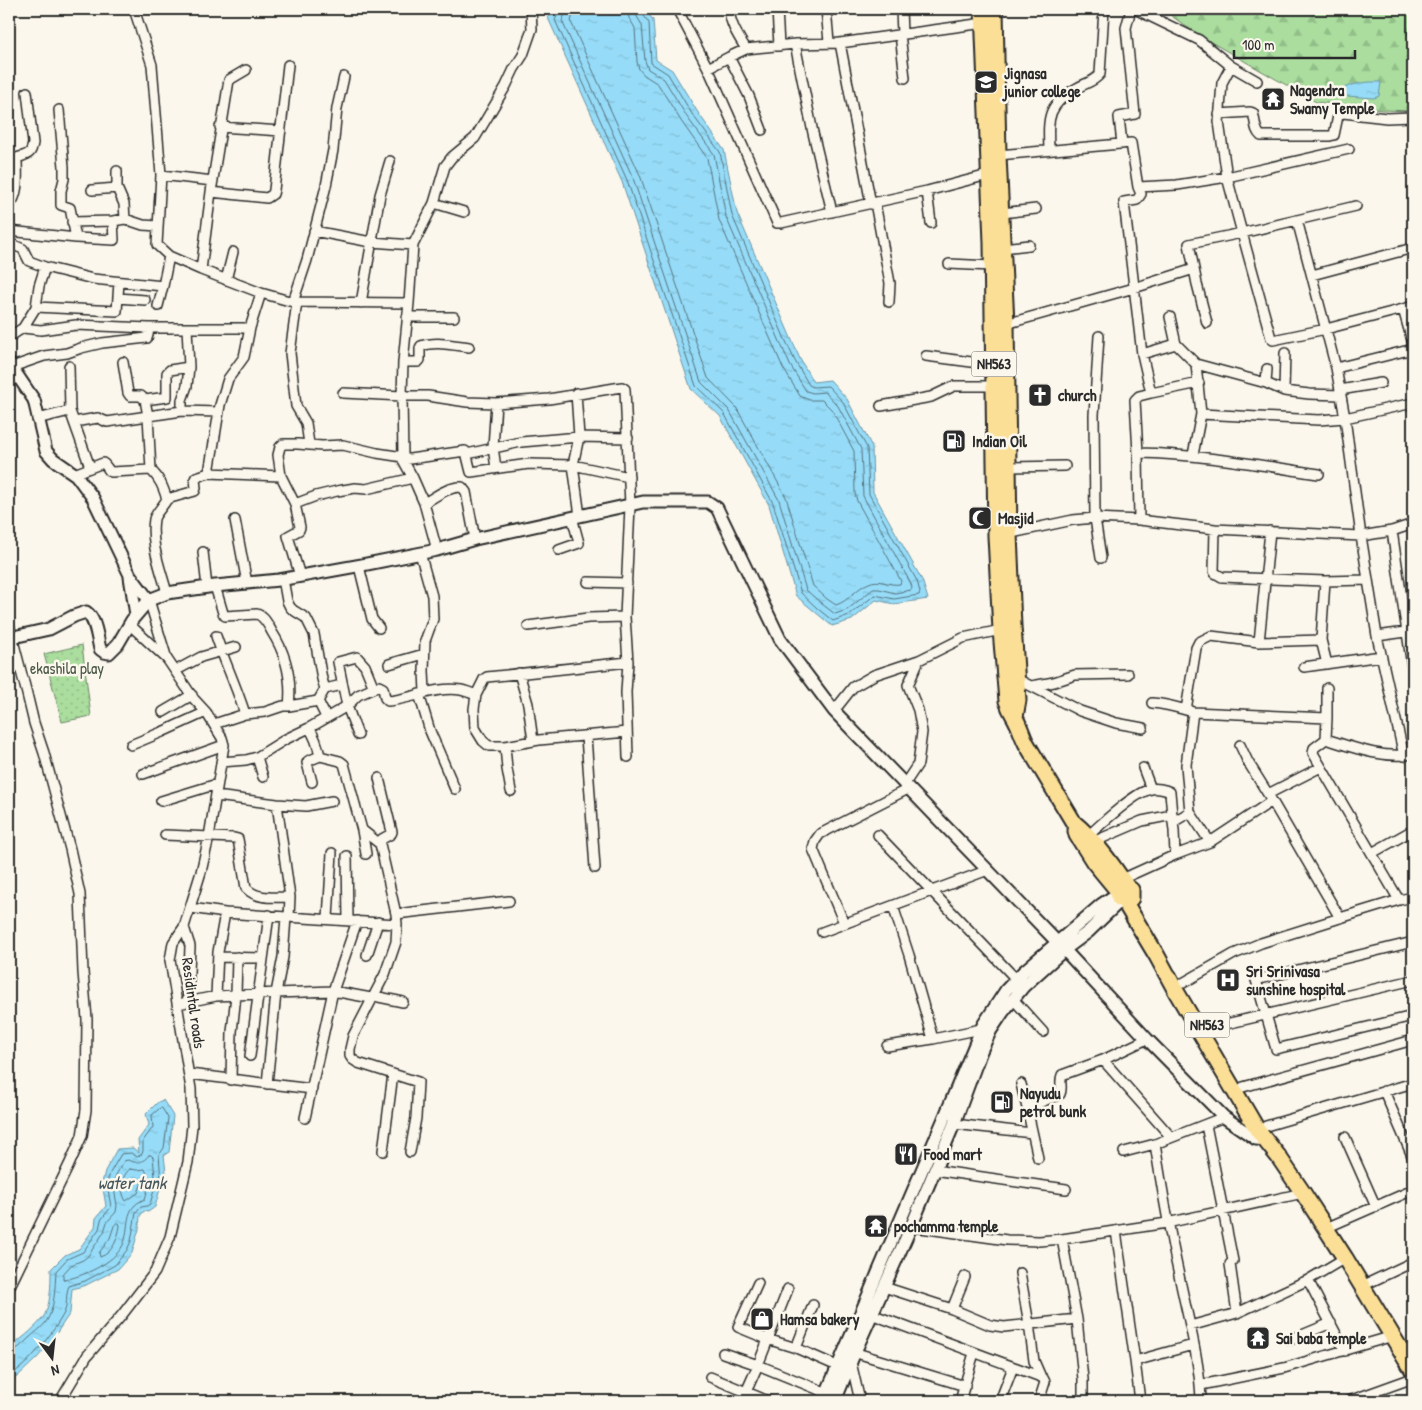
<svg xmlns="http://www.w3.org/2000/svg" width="1422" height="1410" font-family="'Patrick Hand',sans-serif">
<defs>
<pattern id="forest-firs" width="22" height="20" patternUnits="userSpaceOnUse" patternTransform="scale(1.25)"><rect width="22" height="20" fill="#aadd9e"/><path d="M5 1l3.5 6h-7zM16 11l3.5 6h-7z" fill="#92be88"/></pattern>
<pattern id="park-dots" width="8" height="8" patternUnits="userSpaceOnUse" patternTransform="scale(1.25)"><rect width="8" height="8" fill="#aadd9e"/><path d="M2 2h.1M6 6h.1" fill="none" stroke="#92be88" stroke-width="1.8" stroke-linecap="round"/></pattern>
<pattern id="water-ripples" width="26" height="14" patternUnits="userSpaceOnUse" patternTransform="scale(1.25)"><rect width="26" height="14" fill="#96dcf8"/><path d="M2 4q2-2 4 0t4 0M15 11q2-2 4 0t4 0" fill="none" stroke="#81bdd5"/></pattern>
</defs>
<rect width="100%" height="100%" fill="#fbf7ec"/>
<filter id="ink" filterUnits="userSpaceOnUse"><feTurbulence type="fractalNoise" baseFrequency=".02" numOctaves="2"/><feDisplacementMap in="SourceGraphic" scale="10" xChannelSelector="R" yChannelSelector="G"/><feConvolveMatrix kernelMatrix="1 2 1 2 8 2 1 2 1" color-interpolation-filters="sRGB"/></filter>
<g filter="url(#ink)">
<path fill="url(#forest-firs)" stroke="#6a8464" d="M1162,9H1412L1413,11V111L1383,110L1316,102L1195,33Z"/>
<path fill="url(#park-dots)" stroke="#6a8464" d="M82,645L91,716L62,722L44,654Z"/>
<path fill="url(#water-ripples)" stroke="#6b95a6" d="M556,9H645L653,20L656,60L672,70L697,111L724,150L737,213L800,359L813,382L830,380L847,399L872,447L873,492L922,580L928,599L894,604L876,600L852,620L832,626L796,596L769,505L720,416L691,389L622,182L548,18Z
M1370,82H1381L1379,96L1374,98L1333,95C1344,86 1357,83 1370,82Z
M163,1100L173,1116L169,1152L164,1155L167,1182L160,1189L155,1207L148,1212L144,1211L140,1216L139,1229L132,1253L118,1269L86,1285L72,1289L70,1313L52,1340L38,1357L17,1377L9,1380V1348C20,1340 33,1330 42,1319C51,1308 51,1283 51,1269L65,1255L79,1249L95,1227L96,1218L106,1206L102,1183L105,1171L117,1149L133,1148L139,1153L138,1140L149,1125L146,1114L158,1102Z"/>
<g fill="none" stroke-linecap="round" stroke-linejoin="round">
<path stroke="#56727d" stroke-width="1" d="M560,9L559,13L555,20L627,180L696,386L724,413L773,503L801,593L818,609L833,621L849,615L875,595L894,599L919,595L920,592L917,581L869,494L867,448L843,402L828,386L813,387L809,385L795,361L784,337L732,215L720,152L692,114L668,74L651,63L649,23L642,13L641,9
M566,9L565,14L562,21L633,178L701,382L729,410L779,500L806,590L822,604L835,614L847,610L873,589H879L895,593L911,590L912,588L911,584L863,496L861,449L838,406L825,392L813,393L806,391L790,365L726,217L714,154L687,117L664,79L648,69L645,61L642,25L636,15L635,9
M574,9L571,22L640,175L708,378L736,407L786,497L813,586L827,599L836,605C849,601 856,588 869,583C879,578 889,586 900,584L901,581L857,501L855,493L854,451L832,410L822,400H809L800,396L783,368L719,220L707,158L681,121L658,84L644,75L639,69L637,62L635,28L629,18L627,9
M149,1155H151L153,1157L155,1177L149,1185L145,1199C122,1208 131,1227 123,1245C114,1263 82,1277 63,1280V1274L71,1265L83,1260L88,1256L104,1232L107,1222L116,1212L117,1205L113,1183L116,1175L124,1161L128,1160C137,1164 143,1163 149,1155Z
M130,1169L137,1170L145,1169L147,1174L142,1182L138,1193L126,1201C120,1191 120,1177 130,1169Z
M117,1223H119L120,1226C118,1238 113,1253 100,1257L99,1253L110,1238L114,1226Z
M9,1352C16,1351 23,1344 28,1339C34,1333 42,1328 46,1322C55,1309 55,1286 56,1271L67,1259L83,1252L99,1229L101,1220L111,1207L107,1183L110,1173L121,1154L131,1153L137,1157L142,1154L143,1151V1141L153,1127L152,1115L160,1108H162L168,1118L164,1148L159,1155L161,1180L155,1187L150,1204L147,1206L141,1207L136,1213L131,1241L127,1250L115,1265L85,1281L69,1286C65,1294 68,1305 64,1313C56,1329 25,1370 9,1375"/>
<g stroke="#2b2b2b" stroke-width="12">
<path id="minor" d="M134,9L152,65L161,175L157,245L169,256L201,270L261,293L293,302L409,303
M677,9L708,68L729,57L746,49L795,44L840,43L984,23
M729,9C730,24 738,36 746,49
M777,9L779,46
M826,9L829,42
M901,9L902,34
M1135,9L1199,40L1231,66L1257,81
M900,34L905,78
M840,43L871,204L876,202
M795,44L813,133L832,212
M729,57L749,96L762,130
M708,68L777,223H781L927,191L988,175
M59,110L64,167V179L61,191V205L70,208L76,238
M1219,114L1250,112L1253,113C1256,122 1254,130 1261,136H1330L1334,135L1338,116L1343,113L1387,118L1413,117
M220,127L281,131
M1122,144L1119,117L1135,114L1126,28L1131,9
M1049,150C1048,119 1046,105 1077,88C1085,83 1094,82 1100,74L1104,9
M998,155L1131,143L1138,187L1177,185L1227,177L1349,149
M161,175L213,181
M1138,187L1141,194L1137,200L1124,202L1142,354L1151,393L1199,383
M92,190L117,188
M927,191L931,223
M211,192L267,198L273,194L274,190L288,65
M9,201L13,200C19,188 17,171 17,158C28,154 31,155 33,143L27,92
M434,203L464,212
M875,203L890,283L889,302
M1002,213L1036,209
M125,219L143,225L158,226
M1297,220L1356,206
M72,222L113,221
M9,231L76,238L114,240L113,221L125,219L124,204L117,188V171
M314,231L371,242L413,245
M9,243L23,249L29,261L45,267L93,279L163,286L169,256
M1003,248L1029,245
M949,264L992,266
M201,270L211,192L229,80L246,70
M1312,275L1413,248
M226,280L233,252
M118,298L145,300
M293,302L307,260L326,186L333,150L337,108L344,77
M297,302L290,353L296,406L306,423L309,444
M361,303L380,195L390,161
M158,306L163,286
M36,307L117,311L119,282
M1403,309L1413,306
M407,317H454
M1170,317L1176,344L1196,364
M1207,323L1197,284L1189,244L1242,233L1227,177L1219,122L1222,83L1231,66
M1006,324L1134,288L1194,269
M23,328L36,307L39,286L45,267
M187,328L189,367L187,386L182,400V411L218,412
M1099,336L1094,415L1095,518L1101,558
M9,337L23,328L41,330L76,325L149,328
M1142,354L1176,344
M926,356L994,365
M123,362L128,393L130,396H141L145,400
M403,362H418L420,360V348L421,346C436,341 454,345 469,347
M69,366L70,411L90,467
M12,367L44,356L67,353L81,348L102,343L147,338L148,335L149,328H250
M1336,368L1413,349
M1266,383L1267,369
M1340,390L1381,383
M1284,391L1285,353
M343,393L402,396H428L467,402L496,403L549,399L615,388L622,387L625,389L630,506L625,617L628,662L626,692L628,757
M576,393L579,437L573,465L580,516
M496,403L493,447L496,468
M881,406L931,397L954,386H994
M1201,414L1196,364L1266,383L1284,391L1309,394L1341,395
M37,419L70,411
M74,422L98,418L107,422L182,411
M1138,453C1199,454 1259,465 1319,474
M467,454L521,442L579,437L628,438
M1193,455L1201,414L1319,420L1345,418L1413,403
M403,460L465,451L466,452L471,472L529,464L573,465L629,477
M1007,467L1065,466
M151,470L148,416L145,400L167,397V373L170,370L189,367
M209,473L281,476
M74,474L103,463C107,465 107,470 111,472L151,470C160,479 163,487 167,499C164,505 155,514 154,519C150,544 161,570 167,593
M167,499L195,491L196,488L195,479L196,477L209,473L220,405L228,379L244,357L250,328L261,293
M424,503C435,497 449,486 462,487L466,492L475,539
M295,504L316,496L337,491L355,488L366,489L413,478
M235,520L247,583
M1139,520L1138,453L1135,400L1139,396L1151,393
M1215,529L1214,571L1215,573L1222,577L1325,581L1367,580
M1392,531L1413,673
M1007,534L1073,520L1095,518L1139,520L1215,529L1361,536L1345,418L1336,368L1297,220L1242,233L1271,338L1273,340L1326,329L1403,309L1413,344
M437,550L424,503L413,478L403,460V457L402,396L403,362L409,303L413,245L434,203L445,166L452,157L475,138L506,86L514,69L523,55L532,29L531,9
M559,550L579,543L572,517
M203,552L207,587
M420,553L432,596L433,619L425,641L424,671L425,692
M359,566L372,619L379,628
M300,576L288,536L299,530L300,527L295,504L281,476L278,455L280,447L283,444H298L322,446L343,445L377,453L403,457
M283,579L287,601L290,607L293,610L306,618L314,634L322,679L325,689
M588,582L627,583
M129,624L167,659
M9,625L27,694L34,723L44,753L70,849L80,894L83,972L87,1019L86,1110L82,1136L69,1165L9,1288
M528,626L588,618L625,617
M216,636C225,663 237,688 245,714
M1377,636L1413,631
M1321,640L1325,581
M1259,642L1270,531
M389,664L424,654
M1304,667L1381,656
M175,671L201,657L236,647
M519,673L528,704L533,741
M1017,679L1080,711L1116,723L1143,728
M1032,686L1054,682L1075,675L1128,674
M419,694L430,731L455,789
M476,695L474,709L475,728L483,741L489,746H505L539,740L627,732
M318,701L325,689L342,685
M1152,703C1167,704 1179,708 1193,712L1327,718L1326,739C1354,748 1383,759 1413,754
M289,706L318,701L326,717
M1186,710L1196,648L1199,642L1211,636L1259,642L1321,640L1327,664
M834,711L853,687L874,675L919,660L963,638L1001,630
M163,712L192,695
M1193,712L1186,765L1190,812L1210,842
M1327,718V688
M214,724L245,714L265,712L283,706H289C292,680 286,654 272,632C268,625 265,617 257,614L225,616L223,613L215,586
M309,728L347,706L358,695L379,686L383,688L385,698L388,701C412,699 436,686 461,690C466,691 471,693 476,695L484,679L487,677L628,662
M358,735L347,706L338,662L357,657L365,666L374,688
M586,736L595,868
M1326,739L1314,748L1313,753L1399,900
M131,745L162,732L206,712
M1240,745L1248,762L1268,794
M505,746L507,769L511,791
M1404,756L1377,636L1361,536L1392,531L1413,524
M257,757L263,777
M221,762L246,760L257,757L286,739L309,728C315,736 318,746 320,756L340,761L344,764L362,830L380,844L396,914L397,924L396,942L385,974L353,1036L350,1049V1056L352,1059L358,1063L418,1082L416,1118L410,1152
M1321,767L1268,794L1340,918
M1143,768L1151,789
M143,774L224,745
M379,778L392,832L391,834L382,839L380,844
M312,782L307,763L308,761L320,756
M904,785L918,764L922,732L918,710L908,685L919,660
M216,796L277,804L306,806L332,801
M161,801L217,784
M277,804L290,897L289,917
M1173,822L1190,812
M362,830L366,854
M165,835L234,838L238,839L246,888C257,900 275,897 290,897
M878,835L1016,979
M1088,836C1101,824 1135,792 1151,789C1156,788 1165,789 1170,792L1172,815
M1093,842L1142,821L1172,815L1174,830L1175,855
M1372,853L1413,830
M347,856L348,920
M1122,879L1175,855L1210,842L1272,801
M893,906L909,955L933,1039
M191,908L225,913L397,924
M396,914L509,901
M328,918L332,853
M844,923L813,849L815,841L820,834L908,789
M184,927L190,946L188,1001
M822,932L988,870
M1413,942L1256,980L1276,1049L1413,1016
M367,955L378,922
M218,957L262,958
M1183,983L1234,954L1261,943L1340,918L1399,900L1413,897
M216,996L218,952L225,913
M374,996L403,1002
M1013,999L1043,1032
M178,1004L216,996L276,993L333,991L371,998
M1209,1028L1413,980
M887,1046L933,1039L981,1029
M250,1056L269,915
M1103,1060L1171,1137
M189,1074L312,1089
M231,1080L232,1032L236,995L237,957
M267,1084L276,993L283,957L286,917
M1021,1084L1027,1108L1038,1158
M1243,1087L1413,1040
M1384,1091L1413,1158
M1027,1108L1060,1094C1063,1088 1059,1082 1062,1075L1103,1060L1147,1039
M305,1118L333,991L357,921
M954,1124L1032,1133
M1206,1125L1233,1261
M1266,1126L1413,1083
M1345,1137L1376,1207
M1155,1144C1162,1189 1170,1235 1180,1280C1188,1319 1200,1361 1201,1401
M383,1151L393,1074
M1124,1152L1155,1144L1224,1117
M934,1170L1066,1189
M906,1226L1007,1240L1039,1241L1062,1239L1167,1223L1303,1193
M1326,1228L1413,1190
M1116,1231L1135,1361L1140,1401
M1062,1239L1077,1319L1083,1379V1401
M1230,1264L1237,1313
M1020,1273L1029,1324L1034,1361L1041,1377L1043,1378L1045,1382L1039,1401
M1308,1280L1345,1351
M758,1283L738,1327L767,1339L796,1348L837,1366
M1362,1286L1413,1262
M884,1287L952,1309L990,1325L1004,1327L1077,1319
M952,1309L965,1277
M871,1314L1041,1377
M1190,1326L1237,1313L1308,1280L1345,1258
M1290,1340L1331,1323
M796,1348L813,1305
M850,1351L965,1386
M723,1353L758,1365L827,1393
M1135,1361L1193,1345
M851,1362L860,1401
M710,1377L768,1401
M1201,1385L1284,1368L1393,1336
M60,1401L87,1356L122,1315L155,1272L170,1237L188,1162L192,1126L191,1089L170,960L173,943L184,927L201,872L209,837L224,745L222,738L206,712L194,699L167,659L149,600
M742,1401L758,1365L788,1289
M960,1401L974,1353
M1000,1401L1013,1367
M1349,1401L1413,1378"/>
</g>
<g stroke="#2b2b2b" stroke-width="15">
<path id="tertiary" d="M9,363L34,400L46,451L53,459L76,475L93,498L130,575L149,600
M130,577L136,615
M9,638L49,629L74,616L86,612C96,619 97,637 100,649L104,652L109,653L118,644L132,620L149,600L167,593L215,586L279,580L362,565L437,550L475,539L643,502H708L717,508L780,639L834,711L1058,943L1147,1039L1224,1117L1256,1139L1266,1140
M823,1401L943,1121L983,1025L1006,990L1023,972L1102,904L1117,894
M835,1401L855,1352L911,1227L954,1124L981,1051L991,1030L1003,1012L1023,987L1064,950L1088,932L1121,900"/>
</g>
<g stroke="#2b2b2b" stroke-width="19">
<path id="trunk" d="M983,9L992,243L996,536L1001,630L1007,701C1009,707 1011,711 1014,716C1019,724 1022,735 1026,743L1074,823C1095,840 1112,864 1127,887L1131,890V898L1129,900L1124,901L1119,898L1118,891L1123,887H1127
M995,9L998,155L1006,324L1009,534L1013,626L1018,700L1015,717
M1076,831L1077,835L1094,862L1118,891
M1124,901L1157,956L1177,993L1258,1131L1278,1156L1303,1193L1345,1258L1413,1370"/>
</g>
<use href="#minor" stroke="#fbf7ec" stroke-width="9"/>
<use href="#tertiary" stroke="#fbf7ec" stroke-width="11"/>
<use href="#trunk" stroke="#fbdf96" stroke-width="15"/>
</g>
</g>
<defs>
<g id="university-square" transform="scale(1.25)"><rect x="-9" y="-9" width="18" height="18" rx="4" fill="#2b2b2b" stroke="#fbf7ec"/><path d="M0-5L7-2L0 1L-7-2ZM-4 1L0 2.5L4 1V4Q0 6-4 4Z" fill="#fff"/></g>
<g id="temple-square" transform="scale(1.25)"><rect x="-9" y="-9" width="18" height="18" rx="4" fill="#2b2b2b" stroke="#fbf7ec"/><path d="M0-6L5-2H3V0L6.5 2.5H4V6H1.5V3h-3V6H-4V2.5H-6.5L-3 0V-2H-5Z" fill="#fff"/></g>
<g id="church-square" transform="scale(1.25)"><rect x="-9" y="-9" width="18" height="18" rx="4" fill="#2b2b2b" stroke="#fbf7ec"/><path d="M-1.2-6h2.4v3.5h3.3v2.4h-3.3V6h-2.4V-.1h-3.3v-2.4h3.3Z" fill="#fff"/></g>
<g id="fuel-square" transform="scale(1.25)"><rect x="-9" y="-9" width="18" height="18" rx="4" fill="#2b2b2b" stroke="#fbf7ec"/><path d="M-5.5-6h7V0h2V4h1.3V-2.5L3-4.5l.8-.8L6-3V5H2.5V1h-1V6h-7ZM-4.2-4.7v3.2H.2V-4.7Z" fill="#fff"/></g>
<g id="mosque-square" transform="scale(1.25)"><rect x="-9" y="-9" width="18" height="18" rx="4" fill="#2b2b2b" stroke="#fbf7ec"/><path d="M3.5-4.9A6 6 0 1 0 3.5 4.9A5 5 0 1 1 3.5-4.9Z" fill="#fff"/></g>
<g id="hospital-square" transform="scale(1.25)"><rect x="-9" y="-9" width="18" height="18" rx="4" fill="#2b2b2b" stroke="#fbf7ec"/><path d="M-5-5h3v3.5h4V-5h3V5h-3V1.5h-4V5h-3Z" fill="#fff"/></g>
<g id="restaurant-square" transform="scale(1.25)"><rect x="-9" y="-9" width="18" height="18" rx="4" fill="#2b2b2b" stroke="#fbf7ec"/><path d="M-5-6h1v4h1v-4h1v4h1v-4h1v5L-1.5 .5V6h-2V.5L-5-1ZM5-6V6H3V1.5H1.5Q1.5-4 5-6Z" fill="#fff"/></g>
<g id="shop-square" transform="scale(1.25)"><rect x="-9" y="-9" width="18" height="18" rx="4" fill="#2b2b2b" stroke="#fbf7ec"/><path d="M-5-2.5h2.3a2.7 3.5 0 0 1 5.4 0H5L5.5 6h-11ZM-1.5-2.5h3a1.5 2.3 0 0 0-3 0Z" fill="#fff"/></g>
</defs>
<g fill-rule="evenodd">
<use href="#university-square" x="986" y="82"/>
<use href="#temple-square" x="1273" y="99"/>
<use href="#church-square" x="1040" y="395"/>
<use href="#fuel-square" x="954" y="441"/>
<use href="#mosque-square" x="980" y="518"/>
<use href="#hospital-square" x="1228" y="980"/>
<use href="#fuel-square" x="1002" y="1102"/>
<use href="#restaurant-square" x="906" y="1154"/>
<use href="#temple-square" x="876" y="1226"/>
<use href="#shop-square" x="762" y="1319"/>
<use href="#temple-square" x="1258" y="1338"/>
</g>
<g text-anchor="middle" stroke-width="5" stroke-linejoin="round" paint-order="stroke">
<g fill="#fbf7ec" stroke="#696865" stroke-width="1">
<rect x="971.5" y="351.5" width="45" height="25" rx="4"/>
<rect x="1184.5" y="1012.5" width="45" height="25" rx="4"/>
</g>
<g font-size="15" font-weight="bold" fill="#2b2b2b">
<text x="994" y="369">NH563</text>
<text x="1207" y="1030">NH563</text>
</g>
<g font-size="16" font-weight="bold" fill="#2b2b2b" stroke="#fbf7ec" text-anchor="start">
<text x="1004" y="79">Jignasa<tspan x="1004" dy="18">junior college</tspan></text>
<text x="1290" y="96">Nagendra<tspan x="1290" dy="18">Swamy Temple</tspan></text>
<text x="1058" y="401">church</text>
<text x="972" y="447">Indian Oil</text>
<text x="998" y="524">Masjid</text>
<text x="1246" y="977">Sri Srinivasa<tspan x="1246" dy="18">sunshine hospital</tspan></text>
<text x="1020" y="1099">Nayudu<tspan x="1020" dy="18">petrol bunk</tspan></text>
<text x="924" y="1160">Food mart</text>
<text x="894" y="1232">pochamma temple</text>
<text x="780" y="1325">Hamsa bakery</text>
<text x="1276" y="1344">Sai baba temple</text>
</g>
<g font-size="16" fill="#4b5848" stroke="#fbf7ec">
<text x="67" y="674">ekashila play</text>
</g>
<g font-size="16" fill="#2b2b2b" stroke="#fbf7ec">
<text transform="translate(194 1003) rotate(82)" y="6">Residintal roads</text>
</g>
<g font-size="18" font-style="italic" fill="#46575e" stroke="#fbf7ec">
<text x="132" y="1189">water tank</text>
</g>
</g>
<rect width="1422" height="1410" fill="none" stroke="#fbf7ec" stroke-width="30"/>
<rect x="15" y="15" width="1392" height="1380" fill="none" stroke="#2b2b2b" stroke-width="2" filter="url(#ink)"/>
<g transform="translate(52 1358) rotate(165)" stroke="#fbf7ec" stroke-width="4" paint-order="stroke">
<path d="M0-4L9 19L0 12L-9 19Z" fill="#2b2b2b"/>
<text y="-8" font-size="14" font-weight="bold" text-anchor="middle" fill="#2b2b2b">N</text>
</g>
<path d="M1234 50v8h121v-8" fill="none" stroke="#2b2b2b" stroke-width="2.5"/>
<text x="1242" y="50" font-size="15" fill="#2b2b2b" stroke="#fbf7ec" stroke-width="4" paint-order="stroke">100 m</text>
</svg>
